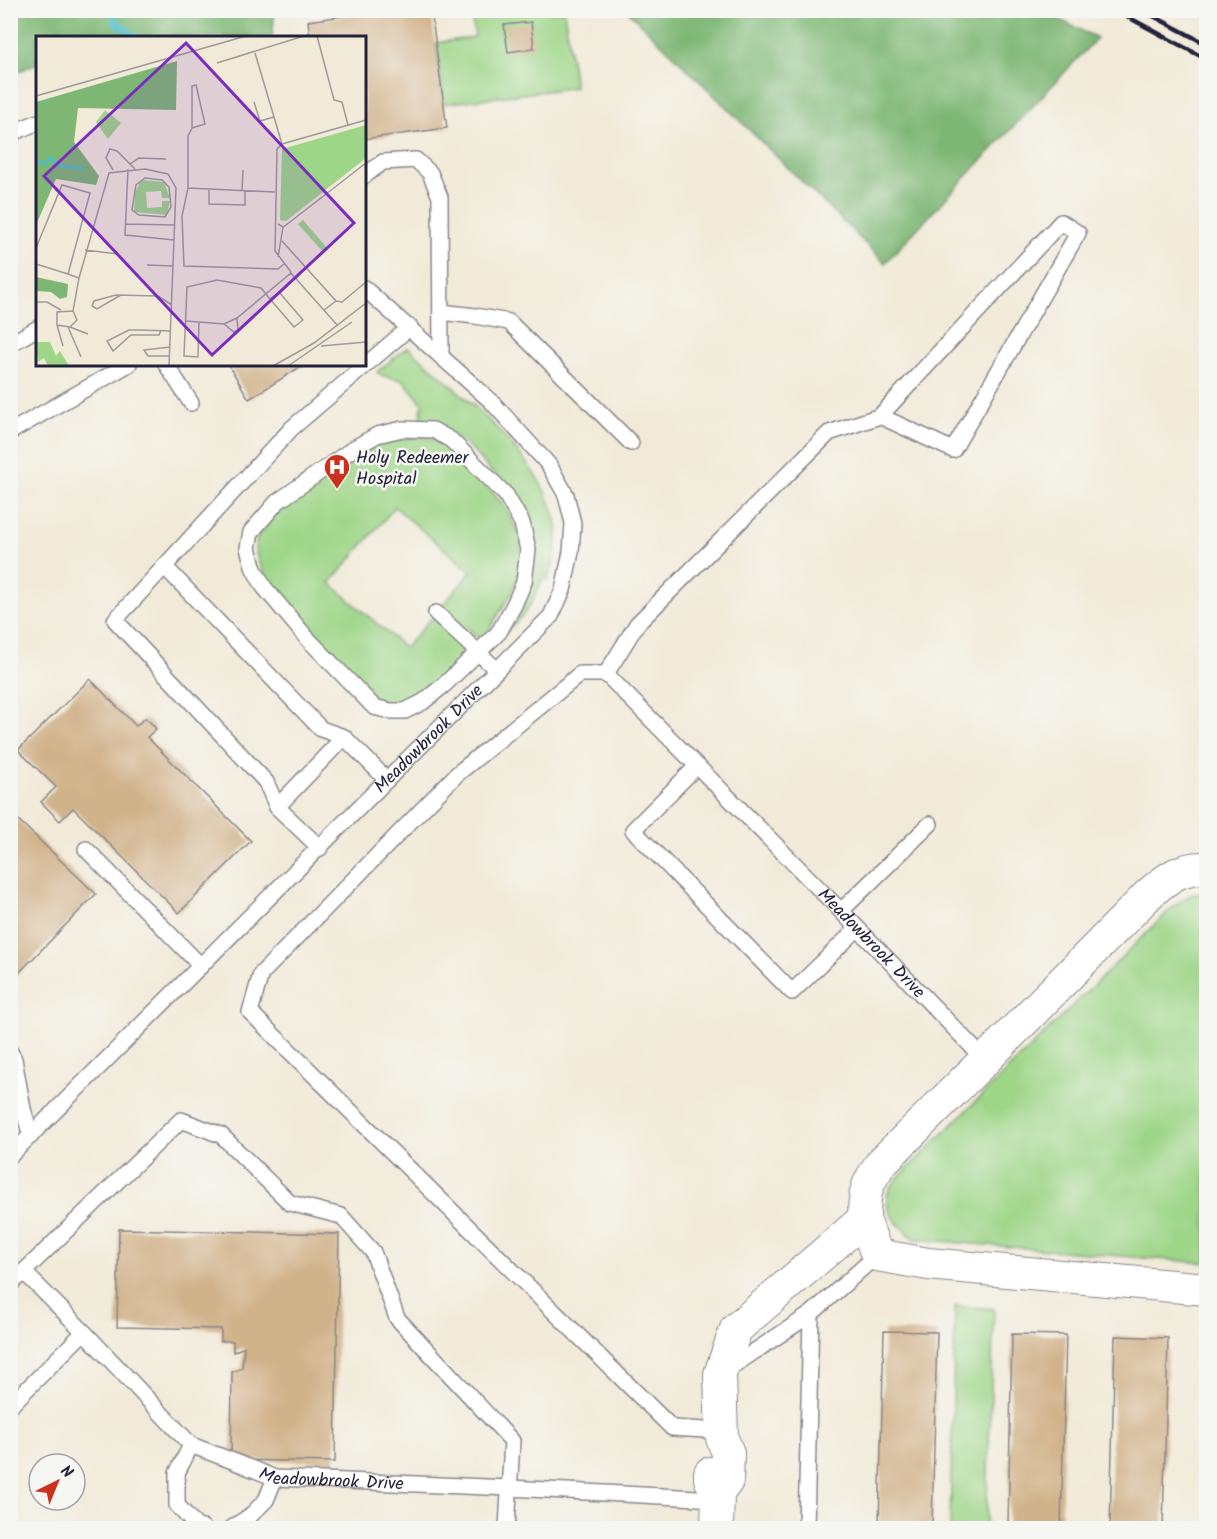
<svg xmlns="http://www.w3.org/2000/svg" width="1217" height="1539" font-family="Kalam,sans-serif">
<rect width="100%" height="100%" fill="#f6f6f2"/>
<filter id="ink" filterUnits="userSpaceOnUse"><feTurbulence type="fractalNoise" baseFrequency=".0167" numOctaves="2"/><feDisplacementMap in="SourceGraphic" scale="12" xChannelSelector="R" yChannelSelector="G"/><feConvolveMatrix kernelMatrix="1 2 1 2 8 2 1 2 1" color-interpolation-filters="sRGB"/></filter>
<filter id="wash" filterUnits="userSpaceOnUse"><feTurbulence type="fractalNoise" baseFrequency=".008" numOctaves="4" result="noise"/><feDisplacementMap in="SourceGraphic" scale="24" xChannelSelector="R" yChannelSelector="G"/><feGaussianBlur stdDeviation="1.35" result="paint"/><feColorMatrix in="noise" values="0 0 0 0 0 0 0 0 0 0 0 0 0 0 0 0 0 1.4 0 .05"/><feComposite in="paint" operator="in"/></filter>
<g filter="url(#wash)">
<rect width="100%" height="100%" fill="#f1ead8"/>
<path fill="#9ed688" stroke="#607c62" stroke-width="1.5" d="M471,11H564L575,87L444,104L436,43L475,37Z
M409,348C456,390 547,461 557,526C559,544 553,563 548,580L543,578L534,599L524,614L499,639L525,598L532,584L534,563L531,535L513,496L470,448L452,434L421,424L422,403L403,380L383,376L377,372L405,349Z
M424,437L445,444L475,472L506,508L520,537L521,565L512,593L482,641L442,606L471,572L395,507L330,583L405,648L432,617L470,653C454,667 422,698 403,704C394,707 384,702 376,699L268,581L259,563L255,549L257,537L277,514L296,495L380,443L402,438Z
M1202,893L1206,895V1263L915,1239C901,1227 880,1212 889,1190C891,1186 895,1182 898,1178L1175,905L1190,895Z
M955,1306L994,1309L986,1528H950Z"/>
<path fill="#7eb774" stroke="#506c58" stroke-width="1.5" d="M11,10H275V11L272,37L38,38L37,63L11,75Z
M628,11H1042L1097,38L885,263Z"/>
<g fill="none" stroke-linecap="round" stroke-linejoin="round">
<path stroke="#4fbec4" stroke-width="8" d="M113,10L115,21L137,38"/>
</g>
<g id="blocks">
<path fill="#d1b38b" d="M385,10H431L447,128L364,139V38H310L308,21Z
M531,22L534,48L508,52L504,25Z
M228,364H305L249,399Z
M90,679L136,726L145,718L150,722L156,729L147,737L251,841L179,913L73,808L60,821L41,802L56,787L18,750Z
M10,812L96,894L10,982Z
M119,1229L339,1234L335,1462L231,1460L232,1372L242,1368L244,1347L233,1352V1341H221V1329L117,1327Z
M884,1331L937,1332L932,1526L879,1525Z
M1012,1334L1066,1335L1061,1528L1008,1527Z
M1115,1336L1168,1338L1163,1528H1110Z"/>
</g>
</g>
<g filter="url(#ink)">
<use href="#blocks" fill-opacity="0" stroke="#8a868a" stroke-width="1.5"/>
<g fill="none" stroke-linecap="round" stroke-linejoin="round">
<g stroke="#8a868a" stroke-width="18">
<g id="lane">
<path d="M10,134L38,122"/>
<path d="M364,176L383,162L416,160L430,173L440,197L441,356"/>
<path d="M441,312L475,316L509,322L631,443"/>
<path d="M10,344L38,328"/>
<path d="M166,364L191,403"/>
<path d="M402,429L433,430L451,440L506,495L522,523L528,550L524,582L514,605L499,632L444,685L423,702L405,711H390L374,707L306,637L264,587L254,569L248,548L251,532L277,502L354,448L377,435Z"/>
<path d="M10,432L129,364"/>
<path d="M165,567L321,729L344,737L387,780"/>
<path d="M436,613L497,670"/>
<path d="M606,674H580L457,774L261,974L250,1012L672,1428L722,1431"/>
<path d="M606,674L637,624L829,433L880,416L1061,222L1078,233L953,450L880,416"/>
<path id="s1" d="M606,674L841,911L985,1060"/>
<path d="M697,766L633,830L792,992L857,929"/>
<path d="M277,807L344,737"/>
<path d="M320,848L277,807L266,782L115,620L292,428L410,327"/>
<path d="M86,849L201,966"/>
<path d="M841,911L930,824"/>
<path d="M10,1052L14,1059L23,1109L31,1136"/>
<path id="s2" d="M10,1156L551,616L563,590L571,552L573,523L566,495L549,465L491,401L364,288"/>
<path id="s3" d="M24,1272L84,1332L191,1445L238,1463L275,1478L510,1488L717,1499"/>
<path d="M10,1285L181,1120L221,1135L290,1203L341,1216L373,1252L397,1318L512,1441L507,1528"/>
<path d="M725,1371L811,1314L877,1255"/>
<path d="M10,1406L84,1332"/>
<path d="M191,1445L177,1473V1505L198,1528H203"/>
<path d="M232,1528L250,1516L266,1500L275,1478"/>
<path d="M806,1528L811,1314"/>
</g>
</g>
<g stroke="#8a868a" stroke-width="34">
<path id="street" d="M864,1219L877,1255L928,1264L1206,1289
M710,1473V1479L718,1493L717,1528
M718,1493L727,1481L728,1453L722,1438L720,1374L736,1329L864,1219C864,1192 866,1185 881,1163L985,1060L1149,894C1167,878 1181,867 1206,868"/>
</g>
<use href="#lane" stroke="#fff" stroke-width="15"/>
<use href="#street" stroke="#fff" stroke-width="32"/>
<path stroke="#22223b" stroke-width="4.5" d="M1115,10L1206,59
M1142,10L1206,44"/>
</g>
</g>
<defs>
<g id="hospital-pin" transform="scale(1.35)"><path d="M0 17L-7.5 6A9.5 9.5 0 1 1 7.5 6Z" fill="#c8321e" stroke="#f6f6f2"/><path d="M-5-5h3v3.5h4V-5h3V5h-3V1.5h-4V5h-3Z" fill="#fff"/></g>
</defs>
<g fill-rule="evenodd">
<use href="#hospital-pin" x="337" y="467"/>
</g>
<g text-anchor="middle" stroke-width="5" stroke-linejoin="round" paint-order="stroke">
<g font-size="18" fill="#22223b" stroke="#f6f6f2" text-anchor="start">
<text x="356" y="463">Holy Redeemer<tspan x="356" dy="21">Hospital</tspan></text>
</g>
<g font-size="18" fill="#22223b" stroke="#f6f6f2">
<text dy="6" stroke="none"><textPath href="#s2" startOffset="591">Meadowbrook Drive</textPath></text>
<text dy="6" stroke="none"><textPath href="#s1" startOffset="378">Meadowbrook Drive</textPath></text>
<text dy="6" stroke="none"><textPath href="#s3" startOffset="387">Meadowbrook Drive</textPath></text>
</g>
</g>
<g transform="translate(36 36)">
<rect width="330" height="330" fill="#f1ead8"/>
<path d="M69,74L85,87L72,103L60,86ZM330,89V122L250,185L244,184L246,113ZM105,144L128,146L134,162H126L125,155L110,156L111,172L126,171V165H134L131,179L98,176L99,157ZM267,184L292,213L288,217L262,188ZM0,306H14L20,320L24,315L33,330H12L8,322L2,326Z" fill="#9ed688"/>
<path d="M141,25L140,74L42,72L38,106L63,140L60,149L20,143L0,189V66ZM0,241L32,248L31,261L24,263L15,256L0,255Z" fill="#7eb774"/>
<path fill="none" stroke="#4fbec4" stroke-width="3" d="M0,123L4,127H11L14,122L24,130L48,133"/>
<path fill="none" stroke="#9e9a99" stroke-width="1.5" d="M281,0L298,64L306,66L312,89M219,17L246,108M181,27L268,0M0,60L210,0M218,66L224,85L238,81M156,92L169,88L160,49L156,50V92L152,100V152L146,180L148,230L242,233L248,228M94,128L103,122L130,123M92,133L89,199L138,204M77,134L70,122L74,113L81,115L99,133M109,142L126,144L133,151L135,171L129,181L103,179L96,174L100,149ZM152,152L239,156M173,153V168L209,169V155M206,154L207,134M89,188L138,189M242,188L247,191L254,186L330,127M246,205L300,265L288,274M0,212L26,149L54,157L32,238L0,228M49,214L82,218M242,221L247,191M111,229L137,230M254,236L302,290M255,236L239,215L241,113L246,108L330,84M32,238L43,242L37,275L41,284L34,291L21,289V276L37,275M43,242L73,137L109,133L132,138L140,152L133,330M85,259L61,273L56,270L58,265L80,259L122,260L136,269M300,265L306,266L330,246M0,266H11L25,274M150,285L188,288L201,282L255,237M163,286L162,321L148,320L151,251L181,244L225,252L234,263L258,291L267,284L243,256L234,263M188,288L198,296L202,294L201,282M21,289L27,310M32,291L45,321M34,291L52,298M125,294L123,299H95L77,315L71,305L93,294H101L135,295M285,310L330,306M133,320H112L108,314L134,311M237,330L278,307L330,267M252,330L316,286"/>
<path fill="#7b2cbf" fill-opacity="0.15" stroke="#7b2cbf" stroke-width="3" d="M150,7L318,187L176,319L8,140Z"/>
<rect width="330" height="330" fill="none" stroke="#22223b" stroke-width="3"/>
</g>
<rect width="1217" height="1539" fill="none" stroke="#f6f6f2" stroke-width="36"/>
<g transform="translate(57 1482) rotate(43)"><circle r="28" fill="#f6f6f2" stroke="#a1a1a9" stroke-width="1.5"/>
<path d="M0-4.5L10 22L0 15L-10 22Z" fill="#c8321e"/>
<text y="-9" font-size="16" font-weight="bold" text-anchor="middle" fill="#22223b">N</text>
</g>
</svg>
